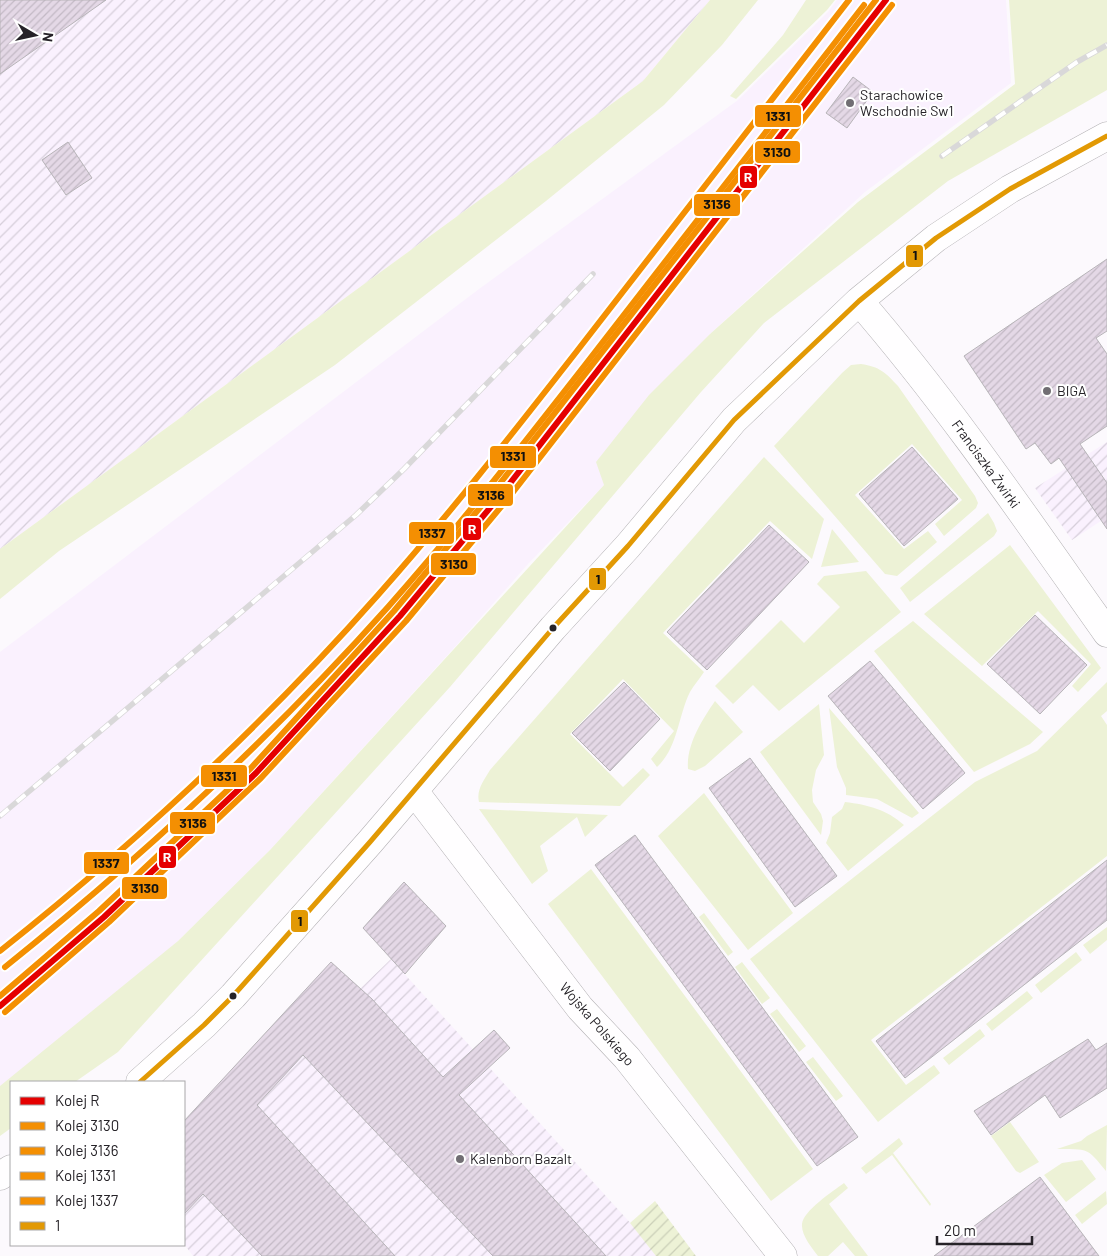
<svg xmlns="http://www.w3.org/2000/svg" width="1107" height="1256" font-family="Barlow,sans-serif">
<defs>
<pattern id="industrial-furrows" width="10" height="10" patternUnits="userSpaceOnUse" patternTransform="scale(1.25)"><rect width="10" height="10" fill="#faf1fe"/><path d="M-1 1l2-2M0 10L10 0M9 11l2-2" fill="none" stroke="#d6ceda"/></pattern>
<pattern id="garden-furrows" width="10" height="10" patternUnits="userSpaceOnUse" patternTransform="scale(1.25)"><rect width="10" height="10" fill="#edf2d6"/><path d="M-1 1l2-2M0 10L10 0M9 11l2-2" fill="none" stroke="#cbcfb8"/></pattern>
<pattern id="building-hatch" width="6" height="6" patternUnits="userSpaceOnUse" patternTransform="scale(1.25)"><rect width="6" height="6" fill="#e4d8e6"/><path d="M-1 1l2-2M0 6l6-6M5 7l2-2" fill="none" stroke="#c3b9c5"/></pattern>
</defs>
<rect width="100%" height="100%" fill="#fcf9fd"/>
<path fill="url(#industrial-furrows)" d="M0,0H710L643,81L0,549Z
M1107,442V517L1072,540L1035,488Z
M391,959L643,1237L656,1256H193L184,1244V1210L268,1121L250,1104L363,986Z"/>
<path fill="#faf1fe" d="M837,0H1006L1011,83L865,192L710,334L604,485L528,564L453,649L270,850L178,941L61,1046L0,1091V652L479,289L738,100L828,12Z"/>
<path fill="#edf2d6" d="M710,0H758L722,45L664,105L546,201L335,365L59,551L0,599V549L643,81Z
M806,0H835L827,10L736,99L730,96L783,35Z
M1009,0H1107V90L948,181L764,323L701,392L450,687L118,1052L75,1082H11V1128L0,1136V1086L178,941L270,850L604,485L596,462L649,395L710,334L858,202L1015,84Z
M861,364C880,367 885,372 898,386L975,496L978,503L976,508L944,536L935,524L962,500L912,444L855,495L904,549L928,531L937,542L897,576L885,574L774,446L842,373L851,365Z
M764,457L824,519L812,559L770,521L663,633L704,672C700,678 694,685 690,692C678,716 678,748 657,767L651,759L674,731L623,679L570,734L623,787L643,768L650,775L620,806L479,802C476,790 484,780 490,770Z
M988,513L994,523L997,531L994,536L910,602L900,588Z
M832,529L859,562L821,567Z
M1010,545L1101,668L1078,692L1072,686L1091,664L1038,611L982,666L924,614Z
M866,571L901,612L779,711L753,685L733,704L715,686L781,620L804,643L840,607L817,584L824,576Z
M913,621L1043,732L1030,744L974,772L874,651Z
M1107,682V711L1101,716L1107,725V856L871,1040L906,1085L934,1065L940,1073L878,1122L750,959L975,782L1037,751Z
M715,701L743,732L705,766L695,771L688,769C686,745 702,720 715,701Z
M819,704L824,755L816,770L812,790L813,802L821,814L823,821L821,835L760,752Z
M829,708L919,813L912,818L877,799L846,795V788L837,767Z
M704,793L793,913L748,950L658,836Z
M845,802C868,805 886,809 904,825L848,871L826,843L830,833L832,817L842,809Z
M479,809L608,815L585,837L577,817L540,846L548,871L532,884Z
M591,869L813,1169L771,1201L548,904Z
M704,913L733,952L728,956L699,917Z
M1107,927V940L1090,954L1083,945Z
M1076,952L1082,960L1041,993L1035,985Z
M742,962L770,998L762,1004L735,967Z
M1027,991L1033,998L992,1031L986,1024Z
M777,1009L806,1046L799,1052L770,1014Z
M980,1029L985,1036L949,1065L943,1058Z
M813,1057L843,1096L836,1101L806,1062Z
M1010,1122L1039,1162L1020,1173L1016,1171L991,1136Z
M1107,1125L1106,1171C1086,1146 1088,1150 1057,1149L1081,1141L1087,1136Z
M899,1138L903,1144L893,1153L931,1204L930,1206L892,1155L866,1174L861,1168Z
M1082,1160L1096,1179L1066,1202L1044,1175L1062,1163Z
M844,1183L848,1188L829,1204L868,1256H855L843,1242L828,1256H818C812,1248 801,1235 802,1224C803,1211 833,1191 844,1183Z
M1106,1191L1107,1204L1082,1224L1075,1215Z"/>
<path fill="url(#garden-furrows)" d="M655,1201L696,1256H656L630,1223Z"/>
<path fill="url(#building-hatch)" stroke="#b7b4b8" d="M0,0H106L0,74Z
M853,77L873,92L847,128L826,113Z
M68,142L92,178L66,195L42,160Z
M1107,259V331L1096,338L1107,354V426L1080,444L1107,483V529L1059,458L1051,464L1035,443L1026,449L964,356Z
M912,447L958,499L904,546L859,494Z
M769,525L809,562L707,670L667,632Z
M1035,615L1087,665L1040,714L987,664Z
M870,661L965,773L923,809L828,696Z
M624,682L660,719L610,771L572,733Z
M750,758L837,876L795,907L709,788Z
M635,835L858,1137L817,1166L595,865Z
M1107,860V920L905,1078L876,1041Z
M404,882L446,926L405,974L363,928Z
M331,962L372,999L443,1077L494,1030L510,1048L459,1095L606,1256H493L303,1055L257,1105L395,1256H262L203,1194L184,1214V1121Z
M1088,1039L1096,1050L1107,1043V1088L1060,1118L1045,1095L991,1135L974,1111Z
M1040,1177L1099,1256H934Z"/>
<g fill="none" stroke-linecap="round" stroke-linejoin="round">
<g stroke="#b2b0b3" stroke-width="29">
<path id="minor" d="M859,301C949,405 1027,520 1107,633
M414,791L580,1008L627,1058L783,1256
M140,1082L204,1025L233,996L370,842L553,628L628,546L734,420L859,301L936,238L1010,189L1107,136
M0,1176L11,1169"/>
</g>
<use href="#minor" stroke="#fffeff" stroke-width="28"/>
<g stroke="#d9d8d9" stroke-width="5.5">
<path id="rail" d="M942,156L1077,62L1107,45
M0,816L356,515L404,469L593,274"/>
</g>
<use href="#rail" stroke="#fff" stroke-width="4" stroke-dasharray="11" stroke-linecap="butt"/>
<g stroke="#fff" stroke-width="9">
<path id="bus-1" d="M140,1082L204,1025L233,996L370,842L553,628L628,546L734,420L859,301L936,238L1010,189L1107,136"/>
</g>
<use href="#bus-1" stroke="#e29904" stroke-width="5"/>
<g stroke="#fff" stroke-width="10">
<path id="rail-1" d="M0,1006L104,917L256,773L400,616L504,491L886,0"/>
</g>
<g stroke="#fff" stroke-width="10">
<path id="rail-2" d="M5,1012L109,922L261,778L406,621L510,496L892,5"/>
</g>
<g stroke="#fff" stroke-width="10">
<path id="rail-3" d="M0,996L99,911L251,768L394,611L498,486L876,0"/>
</g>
<g stroke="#fff" stroke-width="10">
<path id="rail-4" d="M5,967C142,857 271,738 388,607C457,529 521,447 585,365C679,245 771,125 864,5"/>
</g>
<g stroke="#fff" stroke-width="10">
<path id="rail-5" d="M0,951C136,843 263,725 378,595C448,516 513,433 577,351C668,234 758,117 849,0"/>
</g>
<use href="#rail-1" stroke="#e50000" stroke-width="6"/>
<use href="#rail-2" stroke="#f48f02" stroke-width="6"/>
<use href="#rail-3" stroke="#f48f02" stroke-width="6"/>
<use href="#rail-4" stroke="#f48f02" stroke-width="6"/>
<use href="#rail-5" stroke="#f48f02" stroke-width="6"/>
</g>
<g fill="#716e73" stroke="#fff" stroke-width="2">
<circle cx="850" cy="103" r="5"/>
<circle cx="1047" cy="391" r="5"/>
<circle cx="460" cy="1159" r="5"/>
</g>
<g fill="#262328" stroke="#fff" stroke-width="2">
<circle cx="553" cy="628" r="4.5"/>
<circle cx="233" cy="996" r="4.5"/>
</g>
<g text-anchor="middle" stroke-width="4" stroke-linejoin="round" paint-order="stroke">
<g font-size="14" fill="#262328" stroke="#fff" text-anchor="start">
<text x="860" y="100">Starachowice<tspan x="860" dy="16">Wschodnie Sw1</tspan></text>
<text x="1057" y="396">BIGA</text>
<text x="470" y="1164">Kalenborn Bazalt</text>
</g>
<g font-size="14" fill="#262328" stroke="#fff">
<text transform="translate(986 464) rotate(54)" y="5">Franciszka Żwirki</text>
<text transform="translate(597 1024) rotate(49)" y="5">Wojska Polskiego</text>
</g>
</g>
<g stroke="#fff" stroke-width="2">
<rect x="754" y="104" width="48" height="24" rx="5" fill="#f48f02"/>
<rect x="754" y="140" width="47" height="24" rx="5" fill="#f48f02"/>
<rect x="739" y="165" width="19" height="24" rx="5" fill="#e50000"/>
<rect x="693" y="193" width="48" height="24" rx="5" fill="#f48f02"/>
<rect x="905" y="244" width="19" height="24" rx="5" fill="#e29904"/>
<rect x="489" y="445" width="48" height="24" rx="5" fill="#f48f02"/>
<rect x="467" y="483" width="47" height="24" rx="5" fill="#f48f02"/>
<rect x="462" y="517" width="20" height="24" rx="5" fill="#e50000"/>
<rect x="408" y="521" width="47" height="24" rx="5" fill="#f48f02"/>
<rect x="430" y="552" width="47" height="24" rx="5" fill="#f48f02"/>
<rect x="588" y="567" width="19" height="24" rx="5" fill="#e29904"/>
<rect x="200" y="764" width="48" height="24" rx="5" fill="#f48f02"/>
<rect x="169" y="811" width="47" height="24" rx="5" fill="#f48f02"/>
<rect x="158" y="845" width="19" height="24" rx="5" fill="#e50000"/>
<rect x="83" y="851" width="47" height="24" rx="5" fill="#f48f02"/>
<rect x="121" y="876" width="47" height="24" rx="5" fill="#f48f02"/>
<rect x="290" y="909" width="19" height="24" rx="5" fill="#e29904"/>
</g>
<g font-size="14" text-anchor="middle" font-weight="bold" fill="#fff">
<text x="748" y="182">R</text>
<text x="472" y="534">R</text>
<text x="167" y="862">R</text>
</g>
<g font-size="14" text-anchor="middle" font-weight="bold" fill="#111">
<text x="778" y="121">1331</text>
<text x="777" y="157">3130</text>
<text x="717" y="209">3136</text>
<text x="915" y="260">1</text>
<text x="513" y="461">1331</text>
<text x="491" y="500">3136</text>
<text x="432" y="538">1337</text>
<text x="454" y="569">3130</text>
<text x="598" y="584">1</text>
<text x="224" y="781">1331</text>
<text x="193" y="828">3136</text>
<text x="106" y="868">1337</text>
<text x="145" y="893">3130</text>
<text x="300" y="926">1</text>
</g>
<rect x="10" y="1081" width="175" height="165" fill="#ffffff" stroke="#a8a7a9"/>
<rect x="20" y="1097" width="25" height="8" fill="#e50000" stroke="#a8a7a9"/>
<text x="55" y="1106" font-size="15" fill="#262328">Kolej R</text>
<rect x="20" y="1122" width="25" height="8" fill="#f48f02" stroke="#a8a7a9"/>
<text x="55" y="1131" font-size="15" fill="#262328">Kolej 3130</text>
<rect x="20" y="1147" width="25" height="8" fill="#f48f02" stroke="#a8a7a9"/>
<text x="55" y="1156" font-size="15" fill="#262328">Kolej 3136</text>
<rect x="20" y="1172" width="25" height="8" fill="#f48f02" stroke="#a8a7a9"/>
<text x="55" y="1181" font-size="15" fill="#262328">Kolej 1331</text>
<rect x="20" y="1197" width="25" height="8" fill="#f48f02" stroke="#a8a7a9"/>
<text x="55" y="1206" font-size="15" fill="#262328">Kolej 1337</text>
<rect x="20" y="1222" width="25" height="8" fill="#e29904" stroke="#a8a7a9"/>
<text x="55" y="1231" font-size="15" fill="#262328">1</text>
<g transform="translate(35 35) rotate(99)" stroke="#ffffff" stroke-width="4" paint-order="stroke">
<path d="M0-4L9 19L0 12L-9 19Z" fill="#262328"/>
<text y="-8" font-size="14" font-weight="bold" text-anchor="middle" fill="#262328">N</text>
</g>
<path d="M937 1236v8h95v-8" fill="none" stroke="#262328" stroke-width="2.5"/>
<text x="944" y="1236" font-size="15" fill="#262328" stroke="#ffffff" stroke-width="4" paint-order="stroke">20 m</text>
</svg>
